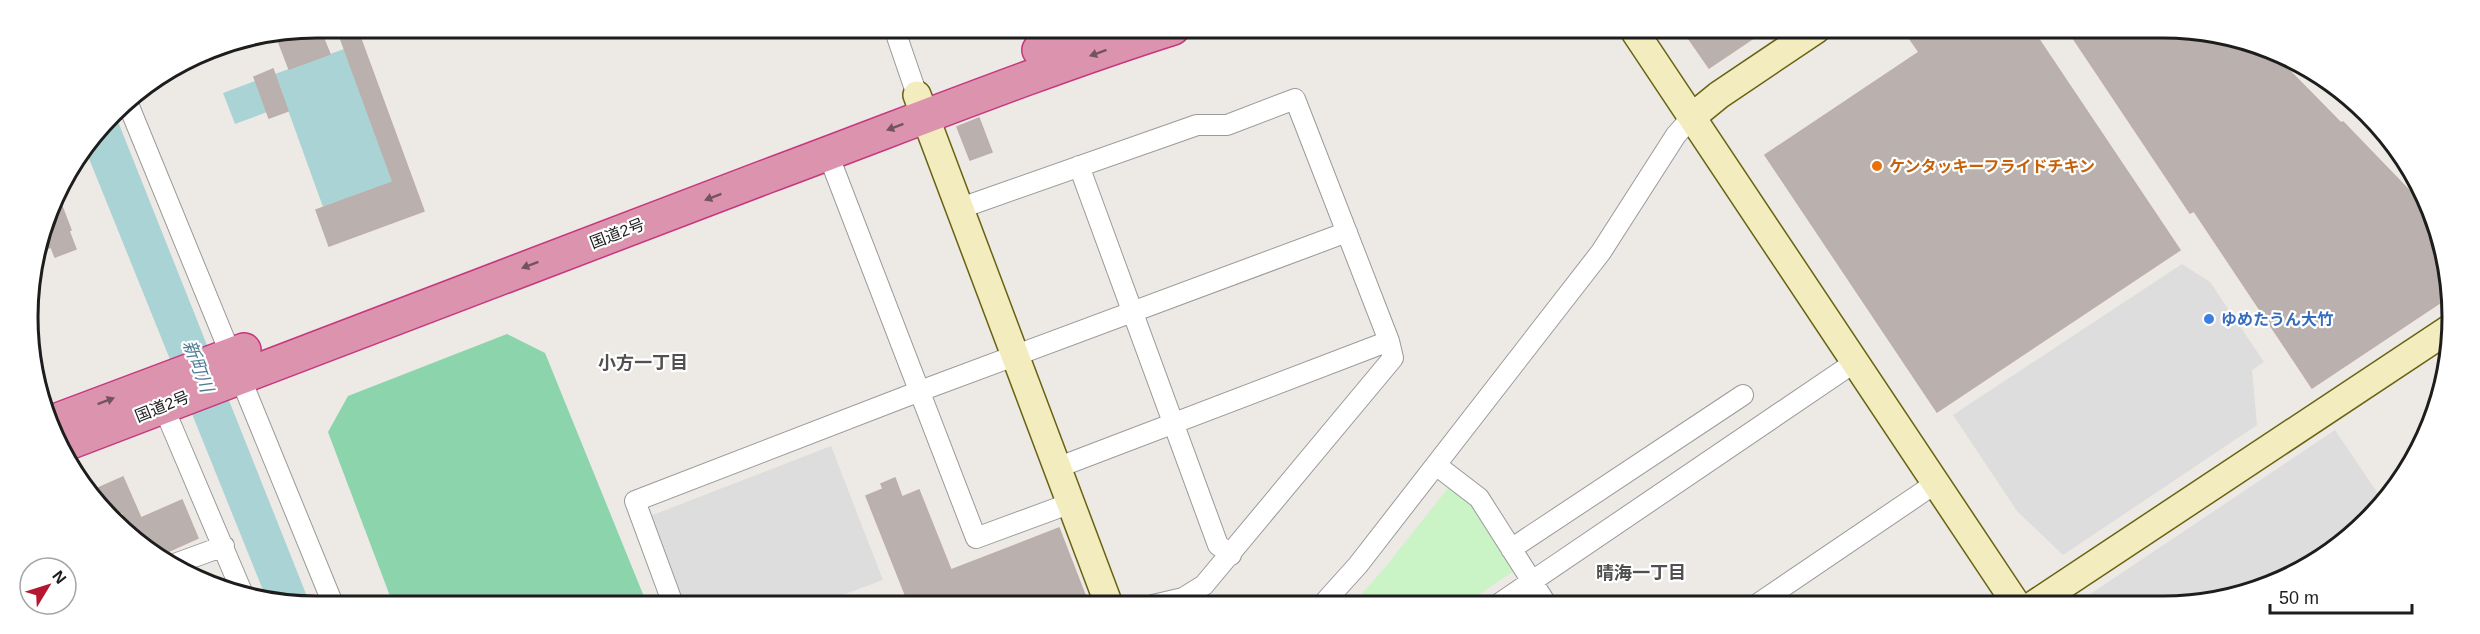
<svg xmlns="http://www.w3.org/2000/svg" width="2480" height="634" font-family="Arial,'Noto Sans JP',sans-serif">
<rect width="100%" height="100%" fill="#ede9e5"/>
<path fill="#caf3c6" d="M1449,487L1472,506L1517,569L1463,605H1352L1383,570Z"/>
<path fill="#8bd4ac" d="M507,334L545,353L647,604H393L328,432L348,396Z"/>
<path fill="#ddd" d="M2182,264L2210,282L2264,362L2252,370L2257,425L2063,555L2017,511L1953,415Z
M2335,430L2383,501L2368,522L2291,577L2201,605H2074Z
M831,446L883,580L818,604H684L650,516Z"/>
<path fill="#aad3d6" d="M344,49L393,182L323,207L275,74Z
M255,81L267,112L235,124L223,93Z
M115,114L310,604H279L267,600L86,151Z"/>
<path fill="#bab1ae" stroke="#bdaea9" stroke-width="1.5" d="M319,27L330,54L289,69L276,35Z
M1682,29H1767L1709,68Z
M1903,29H2032L2180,250L1937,412L1765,155L1919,52Z
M2067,29L2201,30L2273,54L2341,123L2343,122L2427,209L2443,242L2447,298L2312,388L2194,211L2190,213Z
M359,34L424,211L329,246L316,210L393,182L341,40Z
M273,69L288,111L269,118L254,77Z
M979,118L992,152L970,160L957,127Z
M56,191L71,230L69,231L76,249L55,257L51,247L40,251Z
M123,477L141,518L182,500L198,538L158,556L131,532L122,511L112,516L87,493Z
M895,478L902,497L919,490L951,570L1059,528L1085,595L1061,604H909L866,496L883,489L881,484Z"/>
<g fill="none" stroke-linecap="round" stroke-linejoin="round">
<g stroke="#9a9a9a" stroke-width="22">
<path id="street" d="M894,28L917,95
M126,99L333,604
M828,154L976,538L1071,503
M1079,166L1218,545L1231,555
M961,208L1197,125H1227L1295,99L1389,341L1393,358L1204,585L1183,598L1153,605
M163,406L242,592
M1436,465L1479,498L1547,605
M1059,467L1389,341
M1511,549L1743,395
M169,566L224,546
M673,604L635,501L920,391L1347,232
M1322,605L1358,565L1601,252L1676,135L1692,117
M1497,605L1855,362
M1756,605L1936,483"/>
</g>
<g stroke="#686311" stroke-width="30">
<path id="secondary" d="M1633,29L2017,605
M917,95L1109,605
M1692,117L1719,95L1817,29
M2033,605L2449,329"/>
</g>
<g stroke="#c6377f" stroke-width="36">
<path id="highway" d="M1039,50L1098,28
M52,422L244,350
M63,445C296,354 530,265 765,177C900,127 1035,72 1173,28"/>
</g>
<use href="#street" stroke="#fff" stroke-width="20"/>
<use href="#secondary" stroke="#f2ecbe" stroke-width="27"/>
<use href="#highway" stroke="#dc94ae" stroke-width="33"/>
</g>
<defs><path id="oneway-solid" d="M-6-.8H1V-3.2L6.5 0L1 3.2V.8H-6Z" transform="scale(1.5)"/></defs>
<g fill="#73535e">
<use href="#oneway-solid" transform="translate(1098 53) rotate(160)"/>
<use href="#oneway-solid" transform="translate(895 127) rotate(159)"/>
<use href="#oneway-solid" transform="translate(713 197) rotate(159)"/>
<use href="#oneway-solid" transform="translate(530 265) rotate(159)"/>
<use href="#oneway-solid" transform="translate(106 401) rotate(-21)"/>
</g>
<circle fill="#e8710a" stroke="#fff" stroke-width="2" cx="1877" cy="166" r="6"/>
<circle fill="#3f7fe0" stroke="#fff" stroke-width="2" cx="2209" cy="319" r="6"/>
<g text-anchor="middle" stroke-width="4.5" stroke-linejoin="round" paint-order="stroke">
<g font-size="16" font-weight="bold" fill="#c56008" stroke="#fff" text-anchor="start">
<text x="1889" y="172">ケンタッキーフライドチキン</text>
</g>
<g font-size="16" fill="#1d1d1d" stroke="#fff">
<text transform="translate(617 233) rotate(-21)" y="6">国道2号</text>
<text transform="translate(162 406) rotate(-22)" y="6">国道2号</text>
</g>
<g font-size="16" font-weight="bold" fill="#366cbe" stroke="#fff" text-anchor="start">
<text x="2221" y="325">ゆめたうん大竹</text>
</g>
<g font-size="18" font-weight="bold" fill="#505050" stroke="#fff">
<text x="643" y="369">小方一丁目</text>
<text x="1641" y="579">晴海一丁目</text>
</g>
<g font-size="18" font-style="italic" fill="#4e7c94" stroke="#fff">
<text transform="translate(198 366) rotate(69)" y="6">新町川</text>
</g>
</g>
<path d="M0 0H2480V634H0ZM317 38H2163A279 279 0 0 1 2442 317V317A279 279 0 0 1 2163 596H317A279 279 0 0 1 38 317V317A279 279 0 0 1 317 38Z" fill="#fff" fill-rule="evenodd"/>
<path fill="none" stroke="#1d1d1d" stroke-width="3" d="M317 38H2163A279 279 0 0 1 2442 317V317A279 279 0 0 1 2163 596H317A279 279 0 0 1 38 317V317A279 279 0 0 1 317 38Z"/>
<g transform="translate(48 586) rotate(52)"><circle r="28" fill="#ffffff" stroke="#a5a5a5" stroke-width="1.5"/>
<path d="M0-4.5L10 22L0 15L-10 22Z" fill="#b51630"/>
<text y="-9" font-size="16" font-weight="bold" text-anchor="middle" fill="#1d1d1d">N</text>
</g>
<path d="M2270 604v9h142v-9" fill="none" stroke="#1d1d1d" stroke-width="3"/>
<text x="2279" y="604" font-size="18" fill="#1d1d1d" stroke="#ffffff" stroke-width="4.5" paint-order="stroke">50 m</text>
</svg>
